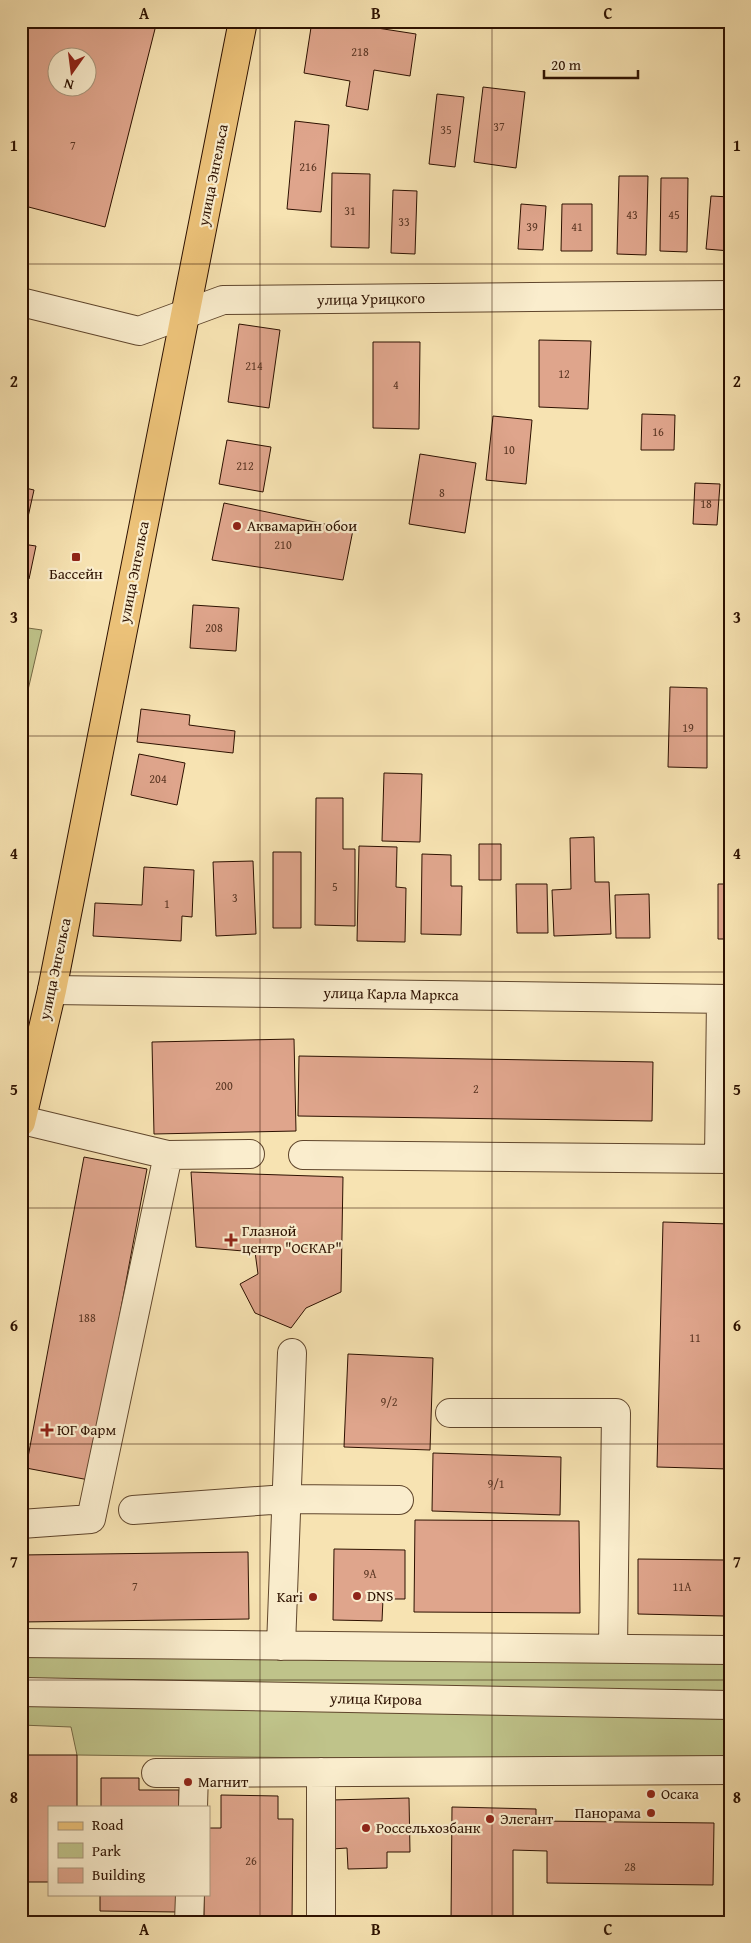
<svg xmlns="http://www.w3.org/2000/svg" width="751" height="1943" font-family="'Gentium Book Plus',serif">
<rect width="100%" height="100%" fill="#f7e3b2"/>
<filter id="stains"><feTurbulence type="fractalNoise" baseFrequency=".004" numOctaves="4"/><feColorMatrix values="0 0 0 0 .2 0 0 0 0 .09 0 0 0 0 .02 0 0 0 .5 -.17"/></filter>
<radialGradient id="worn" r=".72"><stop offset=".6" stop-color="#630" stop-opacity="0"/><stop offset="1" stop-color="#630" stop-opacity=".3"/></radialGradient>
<path fill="#bfc38a" stroke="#766a45" d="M21,627L42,630L21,720Z
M21,1652L730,1656V1763L77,1755L71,1727L21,1725Z"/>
<path fill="#dfa58c" stroke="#2d1100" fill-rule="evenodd" d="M21,21H157L105,227L21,205ZM58,58H88V88H58Z
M312,21H332L416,34L410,76L374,70L368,110L346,106L350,81L304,73Z
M483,87L525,92L516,168L474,162Z
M437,94L464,97L455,167L429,164Z
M295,121L329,125L321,212L287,209Z
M332,173L370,174L369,248L331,247Z
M619,176H648L646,255L617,254Z
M661,178H688L687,252L660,251Z
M393,190L417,191L415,254L391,253Z
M711,196L730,197V251L706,249Z
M521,204L546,206L543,250L518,249Z
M562,204H592V251H561Z
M239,324L280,330L269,408L228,402Z
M539,340L591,341L588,409L539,407Z
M373,342H420L419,429L373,428Z
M642,414L675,415L674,450H641Z
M493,416L532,420L526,484L486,480Z
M227,440L271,447L263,492L219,484Z
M420,454L476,463L465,533L409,524Z
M695,483L720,484L717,525L693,524Z
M21,487L34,490L22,544L36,546L29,579L21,577Z
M224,503L353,530L343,580L212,560Z
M193,605L239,608L236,651L190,648Z
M670,687L707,688V768L668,767Z
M141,709L190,715L189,725L235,731L233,753L137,742Z
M139,754L185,763L177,805L131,795Z
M384,773L422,774L420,842L382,841Z
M316,798H343V849H355V926L315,925Z
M594,837L595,882H609L611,934L554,936L552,890L571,889L570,838Z
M479,844H501V880H479Z
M359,846L397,847L396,887L406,888L405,942L357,941Z
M273,852H301V928H273Z
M422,854L451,855V886H462L461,935L421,934Z
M253,861L256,934L216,936L213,862Z
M144,867L194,870L192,917L182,916L181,941L93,936L95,903L142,905Z
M516,884H547L548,933H517Z
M718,884H730V939H718Z
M649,894L650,938H616L615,895Z
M294,1039L296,1131L154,1134L152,1042Z
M299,1056L653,1062L652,1121L298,1116Z
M84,1157L147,1169L89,1480L26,1468Z
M191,1172L343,1177L341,1292L306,1308L291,1328L255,1313L240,1284L258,1274L255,1252L196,1247Z
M663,1222L730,1224L729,1469L657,1467Z
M348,1354L433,1358L430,1450L344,1447Z
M433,1453L561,1457L560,1515L432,1511Z
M415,1520L579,1521L580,1613L414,1612Z
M334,1549L405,1550V1599H383L382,1621L333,1620Z
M248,1552L249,1619L21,1622V1555Z
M638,1559L725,1560V1616L638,1614Z
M21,1755H77V1807H49V1882H21Z
M101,1778H139V1790H179V1807H101Z
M221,1795L278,1796V1819H293L292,1922H204V1894H209V1828H221Z
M409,1798L410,1852H387V1868L348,1869L347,1848L332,1849L331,1800Z
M452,1807L536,1809V1821L714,1823L713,1885L547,1883V1851L513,1850V1922H451Z
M100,1894H179L178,1912L100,1911Z"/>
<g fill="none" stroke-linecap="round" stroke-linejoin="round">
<g stroke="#60462c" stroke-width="30">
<path id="minor" d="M21,302L139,331L223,300L730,295
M52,990L730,999
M22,1120L168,1155L250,1154
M303,1155L730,1159
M719,1159L721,999
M450,1413H616L613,1649
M133,1510L286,1499L399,1500
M21,1524L91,1519L168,1155
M21,1643L730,1650
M281,1646L292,1353
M21,1692L730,1705
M156,1773L730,1770
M193,1807L194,1773
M189,1922L190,1894
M321,1922V1772"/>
</g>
<g stroke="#2d1100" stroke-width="30">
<path id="major" d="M21,1122L52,990L243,21"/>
</g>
<use href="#minor" stroke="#faedcd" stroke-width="28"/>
<use href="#major" stroke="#ecc279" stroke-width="28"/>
</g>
<path fill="none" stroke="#2d1100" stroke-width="1" stroke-opacity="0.55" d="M260,21V1922M492,21V1922M21,264H730M21,500H730M21,736H730M21,972H730M21,1208H730M21,1444H730M21,1680H730"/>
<g fill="#8f2418" stroke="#faedcd" stroke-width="2">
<circle cx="237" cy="526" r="5"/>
<rect x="71" y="552" width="10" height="10" rx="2.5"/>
<path d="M228.5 1232.5h5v5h5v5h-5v5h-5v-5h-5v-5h5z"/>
<path d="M44.5 1422.5h5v5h5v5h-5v5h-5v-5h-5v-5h5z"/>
<circle cx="357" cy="1596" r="5"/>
<circle cx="313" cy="1597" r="5"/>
<circle cx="188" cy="1782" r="5"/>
<circle cx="651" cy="1794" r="5"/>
<circle cx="651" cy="1813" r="5"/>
<circle cx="490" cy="1819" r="5"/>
<circle cx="366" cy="1828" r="5"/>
</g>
<g text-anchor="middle" stroke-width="4.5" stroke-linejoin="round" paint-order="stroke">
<g font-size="12" fill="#5a3623">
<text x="360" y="56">218</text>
<text x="499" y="131">37</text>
<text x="446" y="134">35</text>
<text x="73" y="150">7</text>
<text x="308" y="171">216</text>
<text x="350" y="215">31</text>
<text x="632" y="219">43</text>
<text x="674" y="219">45</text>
<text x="404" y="226">33</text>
<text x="532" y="231">39</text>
<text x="577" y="231">41</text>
<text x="254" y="370">214</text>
<text x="564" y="378">12</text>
<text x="396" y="389">4</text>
<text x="658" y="436">16</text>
<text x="509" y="454">10</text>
<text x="245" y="470">212</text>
<text x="442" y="497">8</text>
<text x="706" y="508">18</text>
<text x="283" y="549">210</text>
<text x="214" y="632">208</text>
<text x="688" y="732">19</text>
<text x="158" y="783">204</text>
<text x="335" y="891">5</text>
<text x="235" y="902">3</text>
<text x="167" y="908">1</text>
<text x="224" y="1090">200</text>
<text x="476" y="1093">2</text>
<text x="87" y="1322">188</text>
<text x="695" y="1342">11</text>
<text x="389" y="1406">9/2</text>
<text x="496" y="1488">9/1</text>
<text x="370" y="1578">9А</text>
<text x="135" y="1591">7</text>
<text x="682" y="1591">11А</text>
<text x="251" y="1865">26</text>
<text x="630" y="1871">28</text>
</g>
<g font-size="15" fill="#2d1100" stroke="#faedcd">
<text transform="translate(213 175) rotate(-79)" y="5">улица Энгельса</text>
<text transform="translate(371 299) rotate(-1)" y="5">улица Урицкого</text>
<text transform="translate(134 572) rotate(-79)" y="5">улица Энгельса</text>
<text transform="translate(55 969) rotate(-78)" y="5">улица Энгельса</text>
<text transform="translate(391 994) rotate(1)" y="5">улица Карла Маркса</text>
<text transform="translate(376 1699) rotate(1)" y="5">улица Кирова</text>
</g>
<g font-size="15" fill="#2d1100" stroke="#faedcd" text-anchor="start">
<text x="247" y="531">Аквамарин обои</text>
<text x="76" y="579" text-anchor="middle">Бассейн</text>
<text x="242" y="1236">Глазной<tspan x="242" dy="17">центр "ОСКАР"</tspan></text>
<text x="57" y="1435">ЮГ Фарм</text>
<text x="367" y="1601">DNS</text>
<text x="303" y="1602" text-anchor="end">Kari</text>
<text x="198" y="1787">Магнит</text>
<text x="661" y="1799">Осака</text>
<text x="641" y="1818" text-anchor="end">Панорама</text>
<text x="500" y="1824">Элегант</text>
<text x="376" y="1833">Россельхозбанк</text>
</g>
</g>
<rect width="751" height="1943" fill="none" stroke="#f7e3b2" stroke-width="55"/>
<rect x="48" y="1806" width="162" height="90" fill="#faedcd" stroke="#a8957b"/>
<rect x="58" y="1822" width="25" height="8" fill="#ecc279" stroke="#a8957b"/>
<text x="92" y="1830" font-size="15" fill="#2d1100">Road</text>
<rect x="58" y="1843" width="25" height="15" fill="#bfc38a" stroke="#a8957b"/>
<text x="92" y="1856" font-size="15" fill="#2d1100">Park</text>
<rect x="58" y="1868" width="25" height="15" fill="#dfa58c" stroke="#a8957b"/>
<text x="92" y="1880" font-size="15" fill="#2d1100">Building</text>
<g transform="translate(72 72) rotate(194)"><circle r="24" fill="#faedcd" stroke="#a8957b"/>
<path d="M0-4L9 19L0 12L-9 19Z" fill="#8f2418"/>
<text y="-8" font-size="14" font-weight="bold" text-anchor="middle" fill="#2d1100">N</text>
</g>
<path d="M544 70v8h94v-8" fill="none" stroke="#2d1100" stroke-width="2.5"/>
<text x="551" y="70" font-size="15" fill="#2d1100" stroke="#faedcd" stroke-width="4" paint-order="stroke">20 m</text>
<rect x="28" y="28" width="696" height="1888" fill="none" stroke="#2d1100" stroke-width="2"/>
<g font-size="16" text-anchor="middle" font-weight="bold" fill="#2d1100">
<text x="144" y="19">A</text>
<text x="376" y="19">B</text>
<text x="608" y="19">C</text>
<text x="14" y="151">1</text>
<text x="737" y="151">1</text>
<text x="14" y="387">2</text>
<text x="737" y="387">2</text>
<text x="14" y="623">3</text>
<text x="737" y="623">3</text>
<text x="14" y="859">4</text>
<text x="737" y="859">4</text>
<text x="14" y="1095">5</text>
<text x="737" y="1095">5</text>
<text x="14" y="1331">6</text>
<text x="737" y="1331">6</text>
<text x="14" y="1567">7</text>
<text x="737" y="1567">7</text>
<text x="14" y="1803">8</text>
<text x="737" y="1803">8</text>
<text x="144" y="1935">A</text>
<text x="376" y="1935">B</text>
<text x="608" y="1935">C</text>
</g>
<rect width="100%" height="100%" filter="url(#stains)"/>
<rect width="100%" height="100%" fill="url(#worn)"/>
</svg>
